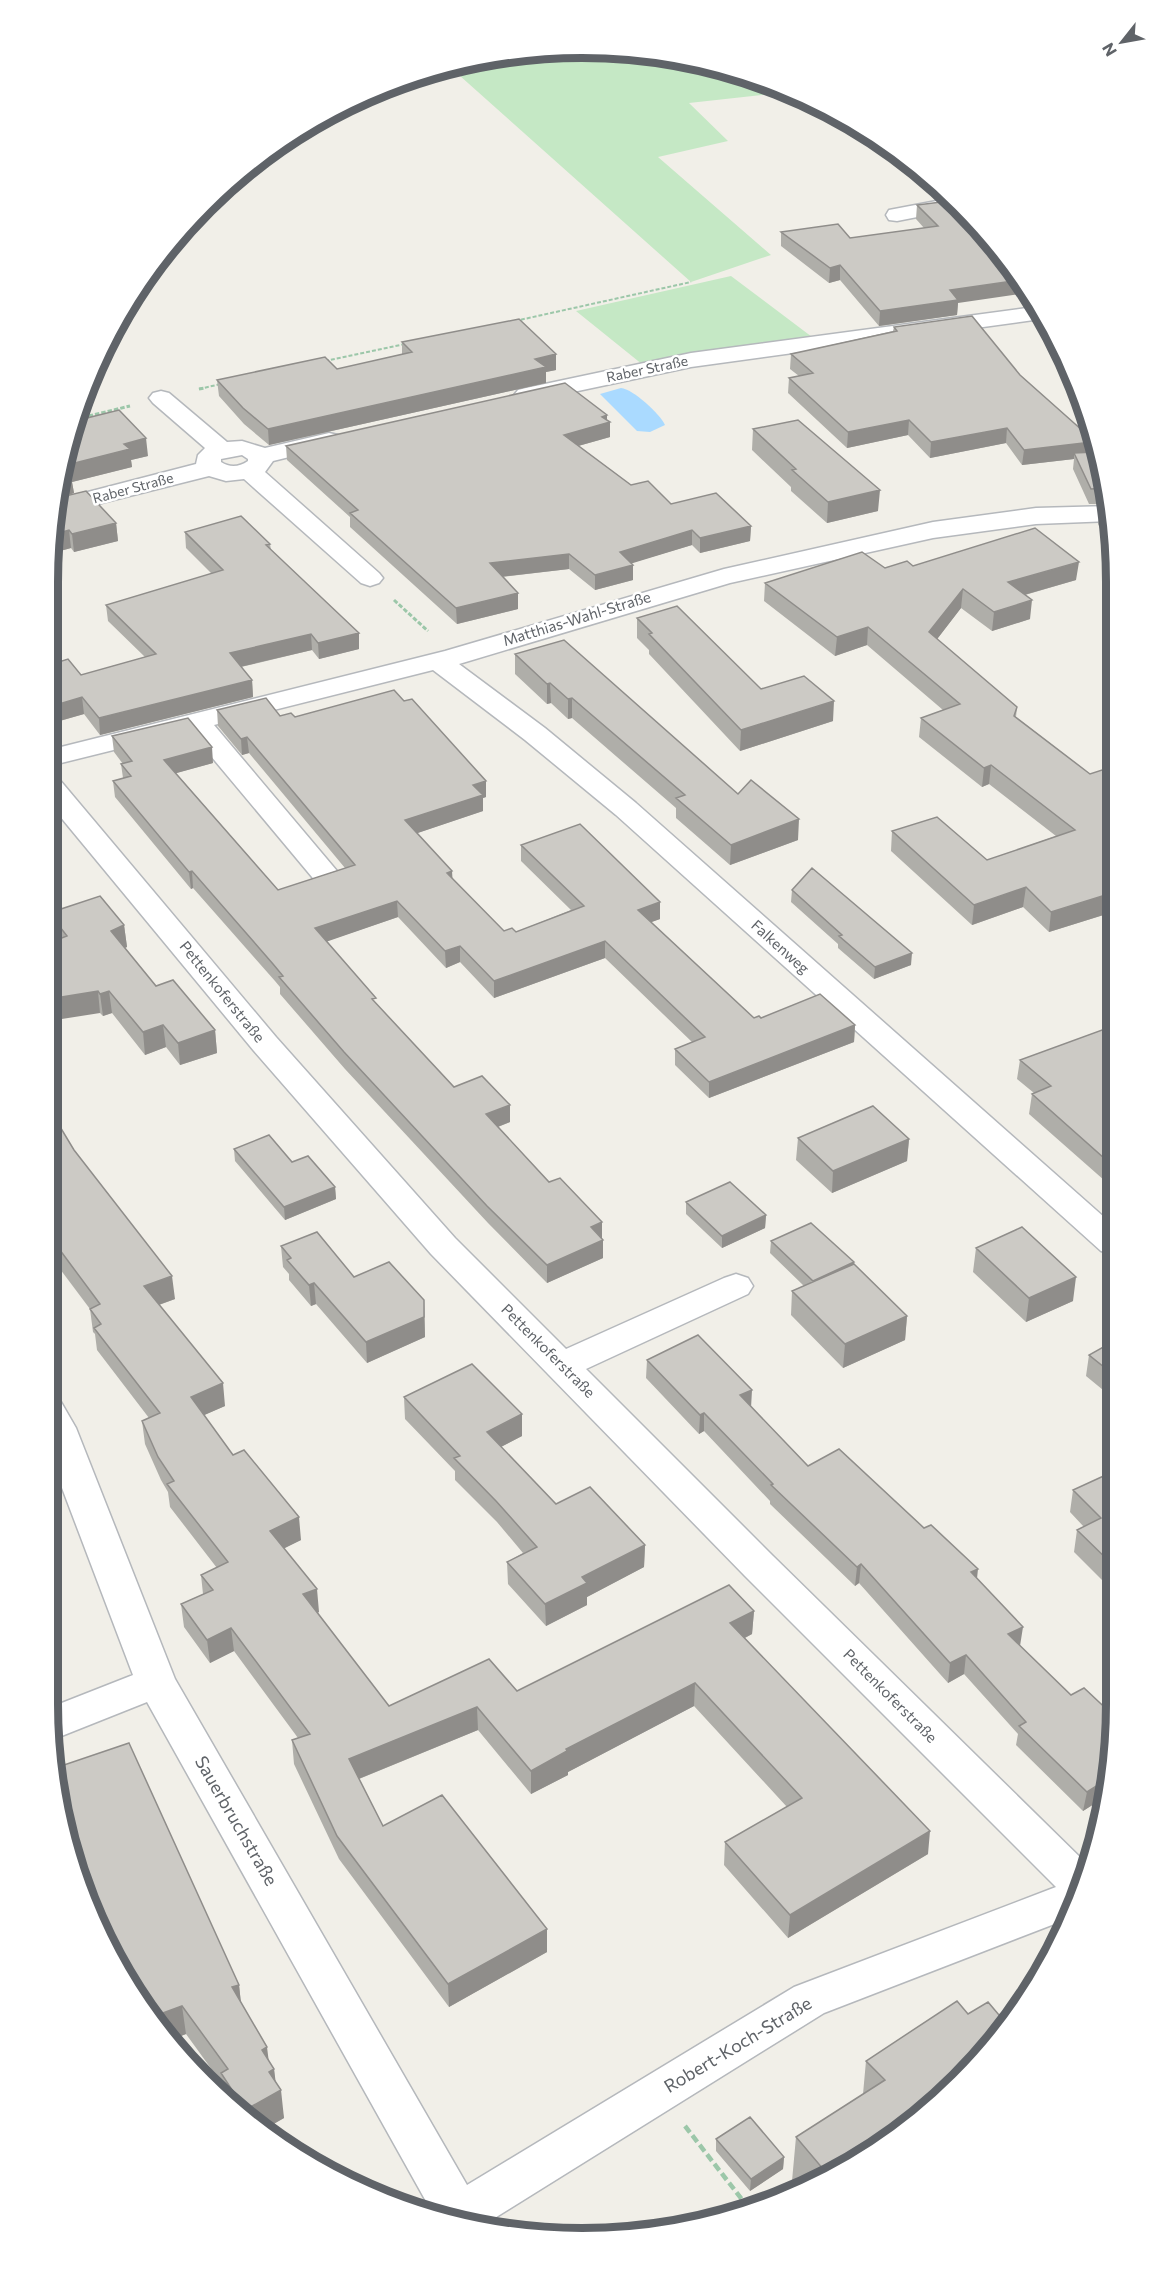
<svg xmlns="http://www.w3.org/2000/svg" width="1164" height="2287" font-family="Commissioner,sans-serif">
<rect width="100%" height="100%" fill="#f1efe8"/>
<path fill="#c5e8c5" d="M617,49L720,66L788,92L689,103L728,141L658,157L771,255L691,282L450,67L512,53Z
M731,276L820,343L648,369L576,311Z"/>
<path fill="#aadaff" d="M621,388C633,389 660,414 665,425L650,432L637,431L600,394Z"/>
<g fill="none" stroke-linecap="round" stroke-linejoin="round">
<g stroke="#b5b8bc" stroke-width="3">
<path id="minor" d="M947,199L958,209L897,221L889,220L886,215L889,210Z
M1034,307L1041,319L691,367L526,402L518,400L514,395L518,390L526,388L691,353Z
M161,391L169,393L227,442L242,441L265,448L329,433L338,435L341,440L338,445L273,461L265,472L379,573L383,578L379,583L370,586L361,583L244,479L226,481L209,476L54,515L57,500L196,464L198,455L205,448L153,403L149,398L153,393ZM242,455L248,459V461C239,467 230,468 221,462V459Z
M1110,506L1111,521L1036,524L933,538L730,583L459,664L545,728L636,803L1113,1225V1254L1101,1251L616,815L525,740L433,670L214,725L337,871L342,877L337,883L327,886L317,883L190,731L49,766V750L445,651L724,569L933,522L1036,508Z
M49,776L59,779L276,1037L455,1238L566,1349L724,1278L736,1274L748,1278L753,1286L748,1294L586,1369L773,1556L1089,1866L1070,1918L824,2013L477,2229L432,2212L147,1702L54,1739L49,1708L133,1675L48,1451V1398L61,1402L76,1428L175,1679L467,2185L794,1987L1056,1887L745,1576L431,1254L254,1051L49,803Z"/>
</g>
<path stroke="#9cc7a9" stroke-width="2" stroke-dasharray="4 2" stroke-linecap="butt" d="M515,321L691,282
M325,361L405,344
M199,389L221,384"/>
<path stroke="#9cc7a9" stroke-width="3" stroke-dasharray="4.5 2" stroke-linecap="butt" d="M199,389L205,388
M76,419L130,406
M394,600L428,631"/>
<path stroke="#9cc7a9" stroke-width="4.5" stroke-dasharray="8 4" stroke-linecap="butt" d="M685,2126L747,2206"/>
<use href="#minor" fill="#fff" fill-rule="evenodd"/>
</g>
<path fill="#afaea9" d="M949,201L958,303L957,315L879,326L840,280L829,283L781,246V232L850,238L924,228L916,219L917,205Z
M894,327L1020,375L1092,439L1094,446L1093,452H1095L1109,504H1089L1073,469L1074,459L1022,465L1006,443L930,458L908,435L847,448L788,393L789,378L799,376L790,369L791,354L893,331Z
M402,342L556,370L546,372V383L269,445L244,424L219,396L217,380L337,369L402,355Z
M607,420L610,437L578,446L631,485L671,504L751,526L750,541L700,553L692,545L631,563L633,565V580L595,590L569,569L502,577L518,593V609L457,624L350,527V517L287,460L286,446Z
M753,429L878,511L827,523L791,491V487L752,450Z
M66,444L148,456L131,460L132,467L72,482L74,493L68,495L116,523L118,541L74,552L71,548L49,554Z
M1100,508L1111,512L1112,554L1098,524Z
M185,532L270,544L271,550L359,633V649L319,659L312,650L241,667L252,680L253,697L100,735L84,714L49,724V665L81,675L145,657L108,621L106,605L212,574L186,548Z
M913,566L1076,580L1025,595L1030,619L992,631L961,608L937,639L1017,707L1016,717L1090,774L1112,778L1113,912L1049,932L1023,907L972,925L891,851L892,831L987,860L1056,836L989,784L982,787L919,737L921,718L943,710L867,645L835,656L764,601L765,583L885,568Z
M637,618L761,689L833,721L740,751L649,654V650L637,638Z
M515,654L738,794L798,840L730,865L676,818V808L572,718L568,719L551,703L547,704L515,674Z
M217,710L295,717L486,797L483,798V811L417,833L452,879L504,931L516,932L571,910L521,861V845L660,902V919L651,922L754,1018L855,1025L854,1042L709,1098L675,1065V1049L692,1042L605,958L494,998L460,962L446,968L398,917L327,941L376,1004L454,1087L510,1122L498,1127L603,1240V1258L547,1283L488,1223L345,1069L280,994V987L275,981L193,888L191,889L115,797L113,781L123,778L121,764H123L114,752L112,736L213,763L176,773L278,890L345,868L249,753L242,755L218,726Z
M792,890L911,965L874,979L838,948V944L791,902Z
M49,913L124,925L127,947L125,948L156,986L215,1030L217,1053L180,1065L166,1047L145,1055L112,1013L103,1016L100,1013L51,935Z
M1113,1026V1188L1029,1114L1032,1094L1034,1093L1017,1079L1020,1060Z
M49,1116L74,1150L175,1299L159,1305L225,1406L204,1415L233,1455L301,1540L284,1548L319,1612L317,1613L389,1706L517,1691L754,1611L752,1634L745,1638L928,1854L788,1938L724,1865L725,1842L787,1807L694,1706L568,1772V1775L531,1794L478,1730L359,1779L383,1826L547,1952L449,2007L339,1859L294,1764L292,1740L298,1738L234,1651L210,1663L184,1627L181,1604L203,1594L201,1575L217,1568L170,1507L168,1492L161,1480L145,1444L142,1421L149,1418L97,1350L95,1334L93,1332L90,1309L54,1261L52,1262L48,1257Z
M798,1138L909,1139L907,1161L832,1193L796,1160Z
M234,1149L292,1162L335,1187L336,1199L285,1220L235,1161Z
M686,1202L766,1215L765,1228L722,1248L686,1214Z
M771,1241L854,1262V1264L907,1316L905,1340L843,1368L791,1315L792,1291L804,1286L770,1253Z
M281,1246L354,1277L424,1300L425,1337L367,1363L316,1304L311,1306L289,1280V1274L283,1267Z
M976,1248L1073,1301L1026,1322L973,1272Z
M1114,1341V1399L1086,1376L1089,1355Z
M647,1360L751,1407L808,1466L977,1579L1020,1646L1115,1740L1105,1797L1083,1811L1016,1745L1018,1734L964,1674L948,1683L859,1583L855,1586L770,1504V1501L704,1431L699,1434L646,1378Z
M404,1397L522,1436L501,1447L556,1504L645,1545L644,1567L587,1597V1605L546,1626L508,1584L507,1562L523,1553L497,1522L455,1480V1471L405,1419Z
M1114,1480V1592L1074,1552L1077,1530L1084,1527L1070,1512L1073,1490Z
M58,1767L239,1985L241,2003L269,2062L274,2069L275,2082L284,2118L263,2130L230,2106L225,2101L223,2085L186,2034L168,2041L159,2030L76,1877Z
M866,2061L960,2082L818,2184L791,2192L796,2137L863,2094Z
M716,2139L784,2157L783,2169L750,2191L716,2151Z"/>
<path fill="#8f8d8a" d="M840,265V280L829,283L830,268Z
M1019,280L1027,293L958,303L957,315L879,326L880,311L950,290Z
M556,354V370L546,372V383L269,445L268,429L535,359Z
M607,415V423L610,422V437L564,450V435L602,417Z
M909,420L908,435L847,448L848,432Z
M1007,428L1006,443L930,458L931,442Z
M146,438L148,456L131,460L132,467L72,482L74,493L57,499L63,466L124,444Z
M1092,442L1094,446L1093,457L1074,453V459L1022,465L1024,450Z
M880,490L878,511L827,523L828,502Z
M116,523L118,541L74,552L72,534Z
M751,526L750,541L700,553V538Z
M69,530L71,548L49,554L51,535Z
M692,530V545L620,567V552Z
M569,554V569L490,578V563Z
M1079,562L1076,580L1006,600L1008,582Z
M633,565V580L595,590V575Z
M963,589L961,608L928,651L929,632Z
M518,593V609L457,624L456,608Z
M1032,600L1030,619L992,631L994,612Z
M868,627L867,645L835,656L837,637Z
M359,633V649L319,659L318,643Z
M311,634L312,650L231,669L230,653Z
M252,680L253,697L100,735L99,718Z
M550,683L551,703L547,704V684Z
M82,697L84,714L49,724V707Z
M572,698V718L568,719V699Z
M834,701L833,721L740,751L741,730Z
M247,737L249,753L242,755L241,739Z
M212,747L213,763L166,776L164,760Z
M991,765L989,784L982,787L984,768Z
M486,781V797L483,798V811L406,837L405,820L473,785Z
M799,819L798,840L730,865L731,845Z
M192,871L193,888L191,889L189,872Z
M452,871L453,887L447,873Z
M1026,887L1023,907L972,925L974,905Z
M1112,893L1113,912L1049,932L1051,912Z
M397,901L398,917L317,945L315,928Z
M660,902V919L638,927V910Z
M124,925L127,947L113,952L111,931Z
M605,941V958L494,998V981Z
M460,946V962L446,968L445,951Z
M912,953L911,965L874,979L875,967Z
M98,991L100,1013L49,1021V999Z
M109,991L112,1013L103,1016L100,994Z
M163,1025L166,1047L145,1055L143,1032Z
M855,1025L854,1042L709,1098V1082Z
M215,1030L217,1053L180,1065L178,1043Z
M510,1105V1122L487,1131L486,1114Z
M909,1139L907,1161L832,1193L833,1171Z
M335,1187L336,1199L285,1220L284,1207Z
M766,1215L765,1228L722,1248V1236Z
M602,1222V1239L591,1227Z
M51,1238L54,1261L52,1262L48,1239Z
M603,1240V1258L547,1283V1265Z
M854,1262L853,1274L813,1281Z
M172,1276L175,1299L147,1309L144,1286Z
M1076,1277L1073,1301L1026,1322L1029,1298Z
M314,1283L316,1304L311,1306L309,1285Z
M424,1300L425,1337L367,1363L366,1342Z
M907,1316L905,1340L843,1368L845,1344Z
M223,1383L225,1406L193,1420L191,1397Z
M752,1390L751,1408L740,1395Z
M704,1413V1431L699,1434L700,1415Z
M522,1414V1436L487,1454V1432Z
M299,1517L301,1540L273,1554L270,1531Z
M645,1545L644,1567L587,1597V1605L546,1626L545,1604L582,1577Z
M861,1564L859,1583L855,1586L857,1567Z
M978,1569L976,1588L971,1572Z
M317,1589L319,1612L305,1618L303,1594Z
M754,1611L752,1634L729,1646L730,1623Z
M1023,1627L1020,1646L1008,1634Z
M231,1628L234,1651L210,1663L207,1640Z
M966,1655L964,1674L948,1683L950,1663Z
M695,1683L694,1706L568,1772V1775L531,1794V1771L566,1749Z
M477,1707L478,1730L351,1782L349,1759Z
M1109,1778L1105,1797L1083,1811L1087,1792Z
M930,1831L928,1854L788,1938L790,1915Z
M547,1929V1952L449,2007L448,1984Z
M239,1985L242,2013L232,1987Z
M182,2006L186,2034L168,2041L159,2030L152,2017Z
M267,2047L270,2071L274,2069L277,2092L281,2090L284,2118L263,2130L246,2118L245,2110L262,2050Z
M784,2157L783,2169L750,2191L751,2179Z"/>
<path fill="#cccac5" stroke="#8f8d8a" stroke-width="1.5" d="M949,201L1006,257L1019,280L950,290L958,300L880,311L840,265L830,268L781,232L838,224L850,238L938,226L917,205Z
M972,316L1020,375L1092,439V442L1024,450L1007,428L931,442L909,420L848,432L789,378L813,373L791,354L897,331L894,327Z
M519,319L556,354L535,359L546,367L268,429L243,408L217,380L325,357L337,369L412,352L402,342Z
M565,383L607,415L602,417L610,422L564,435L631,485L648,481L671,504L716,493L751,526L700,538L692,530L620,552L633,565L595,575L569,554L490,563L518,593L456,608L350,513L358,510L286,446Z
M119,410L146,438L124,444L130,449L63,466L71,476L60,479L66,444L75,421Z
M798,420L880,490L828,502L792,470L796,469L753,429Z
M1095,452L1105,488L1091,489L1074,453Z
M86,491L116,523L72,534L69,530L51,535L57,498Z
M1110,507L1111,512V534L1100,508Z
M241,516L270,544L266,545L359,633L318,643L311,634L230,653L252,680L99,718L82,697L49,707V665L68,659L81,675L156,654L106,605L223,570L185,532Z
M1035,528L1079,562L1008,582L1032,600L994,612L963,589L929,632L1017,707L1014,716L1090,774L1102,770L1112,778V893L1051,912L1026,887L974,905L892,831L937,817L987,860L1075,830L991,765L984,768L921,718L960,704L868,627L837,637L765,583L862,552L885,568L907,561L913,566Z
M677,606L761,689L804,676L834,701L741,730L649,634L652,633L637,618Z
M564,640L738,794L751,780L799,819L731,845L676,798L685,795L572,698L568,699L550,683L547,684L515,654Z
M394,690L404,701L412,699L486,781L473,785L483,795L405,820L452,871L447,873L504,931L512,928L516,932L584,906L521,845L580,824L660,902L638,910L754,1018L759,1016L761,1018L820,994L855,1025L709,1082L675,1049L705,1037L605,941L494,981L460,946L445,951L397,901L315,928L376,998L372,999L454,1087L482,1076L510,1105L486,1114L549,1182L560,1178L602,1222L591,1227L603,1240L547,1265L487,1206L344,1052L279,977L283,976L273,964L192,871L189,872L113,781L131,776L121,764L132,761L112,736L188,718L212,747L164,760L278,890L355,865L247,737L241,739L217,710L266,698L280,716L291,713L295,717Z
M812,868L912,953L875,967L839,936L842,935L792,890Z
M100,896L124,925L111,931L156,986L173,980L215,1030L178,1043L163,1025L143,1032L109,991L100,994L98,991L49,999V943L67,936L49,913Z
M1113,1026V1166L1032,1094L1051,1086L1020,1060Z
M873,1106L909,1139L833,1171L798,1138Z
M49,1116L57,1126L59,1125L74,1150L172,1276L144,1286L223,1383L191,1397L233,1455L244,1450L299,1517L270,1531L317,1589L303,1594L389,1706L489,1659L517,1691L729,1585L754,1611L730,1623L930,1831L790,1915L725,1842L802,1798L695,1683L566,1749L567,1751L531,1771L477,1707L349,1759L383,1826L442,1795L547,1929L448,1984L337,1836L292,1740L310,1734L231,1628L207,1640L181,1604L213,1590L201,1575L228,1562L167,1484L174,1481L158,1457L142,1421L160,1413L94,1328L101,1324L90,1309L100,1304L51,1238L48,1239Z
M269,1135L292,1162L308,1156L335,1187L284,1207L234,1149Z
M730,1182L766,1215L722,1236L686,1202Z
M811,1223L854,1262L813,1281L771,1241Z
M1022,1227L1076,1277L1029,1298L976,1248Z
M317,1232L354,1277L389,1262L424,1300V1317L366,1342L314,1283L309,1285L287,1260L291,1258L281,1246Z
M854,1264L907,1316L845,1344L792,1291Z
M698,1335L752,1390L740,1395L808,1466L839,1449L924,1528L931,1525L978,1569L971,1572L1023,1627L1008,1634L1071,1695L1084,1688L1115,1717V1740L1109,1778L1087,1792L1019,1726L1026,1722L966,1655L950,1663L861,1564L857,1567L771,1485L773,1484L704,1413L700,1415L647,1360Z
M1114,1341V1375L1089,1355Z
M472,1364L522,1414L487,1432L556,1504L590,1487L645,1545L582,1577L587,1583L545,1604L507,1562L537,1547L496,1501L454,1458L460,1456L404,1397Z
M1108,1474L1114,1480V1566L1077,1530L1101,1518L1073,1490Z
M129,1743L239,1985L232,1987L267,2047L262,2050L274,2069L269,2072L281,2090L245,2110L221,2073L228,2069L182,2006L152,2017L87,1896L75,1868L58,1767Z
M957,2001L968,2014L988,2002L999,2015L1017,2002L960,2082L829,2176L796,2137L885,2080L866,2061Z
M750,2117L784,2157L751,2179L716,2139Z"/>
<g text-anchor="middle" stroke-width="5" stroke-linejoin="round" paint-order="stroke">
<g font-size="14" fill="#5f6368" stroke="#fff">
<text transform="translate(647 369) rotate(-12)" y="5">Raber Straße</text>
<text transform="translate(133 488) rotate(-15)" y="5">Raber Straße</text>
</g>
<g font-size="15" fill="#5f6368" stroke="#fff">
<text transform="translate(577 619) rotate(-17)" y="5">Matthias-Wahl-Straße</text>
<text transform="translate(780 947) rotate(42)" y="5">Falkenweg</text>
<text transform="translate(222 992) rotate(51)" y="5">Pettenkoferstraße</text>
<text transform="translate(548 1351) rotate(45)" y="5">Pettenkoferstraße</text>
<text transform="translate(890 1696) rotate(45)" y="5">Pettenkoferstraße</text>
</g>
<g font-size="18" fill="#5f6368" stroke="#fff">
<text transform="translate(236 1821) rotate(60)" y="6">Sauerbruchstraße</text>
<text transform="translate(738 2045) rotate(-31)" y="6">Robert-Koch-Straße</text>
</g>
</g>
<path d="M0 0H1164V2287H0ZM582 58H582A524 524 0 0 1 1106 582V1704A524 524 0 0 1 582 2228H582A524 524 0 0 1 58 1704V582A524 524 0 0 1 582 58Z" fill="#fff" fill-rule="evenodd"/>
<path fill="none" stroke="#5f6368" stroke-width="8" d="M582 58H582A524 524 0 0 1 1106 582V1704A524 524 0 0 1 582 2228H582A524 524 0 0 1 58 1704V582A524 524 0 0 1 582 58Z"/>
<g transform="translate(1122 42) rotate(239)" stroke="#ffffff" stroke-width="4.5" paint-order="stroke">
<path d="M0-4.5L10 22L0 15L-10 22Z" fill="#5f6368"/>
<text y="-9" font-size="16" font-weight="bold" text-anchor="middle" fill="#5f6368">N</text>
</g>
</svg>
